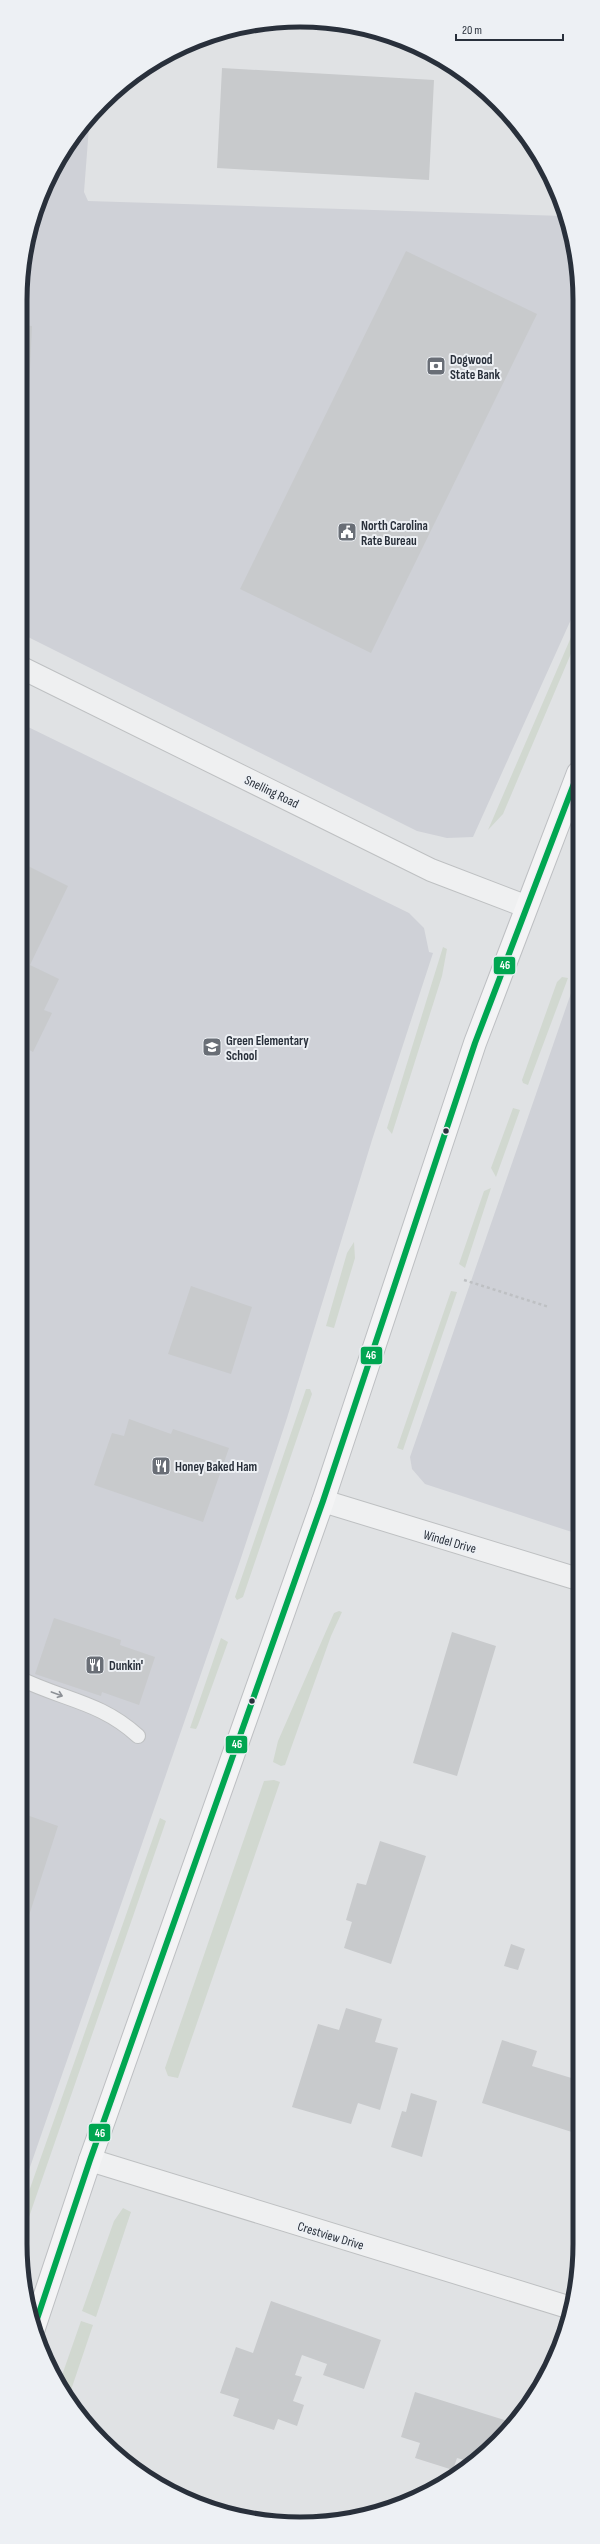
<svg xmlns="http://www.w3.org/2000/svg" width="600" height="2544" font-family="'Sofia Sans Condensed',sans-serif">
<rect width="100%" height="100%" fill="#e0e2e4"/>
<path fill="#cfd1d7" d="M90,114L84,192L88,201L563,216L578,264V604L473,837L447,838L417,831L22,634V263L35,210L58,160Z
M22,724L409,913L424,928L429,952L433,953L372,1140L287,1418L240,1561L20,2196Z
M578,973V1534L425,1484L412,1469L410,1457Z"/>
<path fill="#d1d8d0" d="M578,621V637L503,814L488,830Z
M443,947L447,949L442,976L392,1134L387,1128Z
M562,977L568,978L528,1085L523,1083L522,1080L557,982Z
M513,1108L520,1110L496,1177L491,1168Z
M491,1188L465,1268L459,1264L484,1191Z
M354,1242L355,1258L334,1328L326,1326L347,1253Z
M451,1291L457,1292L403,1450L397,1448Z
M306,1389H310L312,1394L243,1597L237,1600L235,1597Z
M339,1611L342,1612L331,1636L285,1765L281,1766L273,1762L278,1741L334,1613Z
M221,1638L228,1642L198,1725L196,1729L190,1728Z
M274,1780L280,1782L178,2078L168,2076L165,2068L264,1781Z
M160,1818L166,1821L20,2243V2217Z
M123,2208L131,2212L96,2317L82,2311L114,2221Z
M81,2321L93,2325L69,2396L60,2381Z"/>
<path fill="#c8cacc" d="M222,68L434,80L429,180L217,168Z
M406,251L537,314L371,653L240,589Z
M22,325L32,326L29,390H22Z
M22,863L68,886L30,965L59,979L44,1010L52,1013L33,1052L26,1048L21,1056Z
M191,1286L252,1307L231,1374L168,1354Z
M129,1419L171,1434L173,1429L229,1448L203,1522L94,1485L112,1433L124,1436Z
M54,1618L121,1640L120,1645L155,1657L139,1705L102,1692L101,1696L35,1674Z
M452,1632L496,1646L457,1776L413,1763Z
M21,1813L58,1826L21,1940H20Z
M380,1841L426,1856L391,1964L344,1948L352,1922L346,1920L357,1883L366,1885Z
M511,1944L525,1949L518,1970L504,1966Z
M346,2008L382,2019L375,2042L398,2048L380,2110L358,2103L351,2124L292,2107L318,2024L339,2030Z
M502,2040L537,2051L532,2066L578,2080V2134L482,2103Z
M411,2093L437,2101L422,2157L391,2147L402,2111L406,2112Z
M271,2301L381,2340L364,2389L323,2375L327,2364L302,2355L295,2375L302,2377L293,2401L304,2405L297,2426L278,2419L274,2430L233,2416L239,2399L220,2393L236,2347L253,2353Z
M415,2392L514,2423L474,2463L457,2458L453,2470L415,2458L420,2443L401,2437Z"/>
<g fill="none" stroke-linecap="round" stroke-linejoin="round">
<g stroke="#bec0c2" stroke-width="16">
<path id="lane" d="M21,1679C64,1700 101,1702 138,1736"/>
</g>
<g stroke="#bec0c2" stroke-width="24">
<path id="street" d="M22,668L431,870L525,906
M323,1501L578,1579
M90,2160L571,2308"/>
</g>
<g stroke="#bdbfc2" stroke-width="24">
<path id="primary" d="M34,2328L90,2160L323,1501L475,1043L578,773"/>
</g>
<path stroke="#bec0c3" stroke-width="2.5" stroke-dasharray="3 3" stroke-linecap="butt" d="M464,1280L549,1307"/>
<use href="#lane" stroke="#eff0f1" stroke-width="14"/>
<use href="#street" stroke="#eff0f1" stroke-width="22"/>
<use href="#primary" stroke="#f4f4f5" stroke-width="22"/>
<g stroke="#edf0f4" stroke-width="9">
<path id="bus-1" d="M34,2328L90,2160L323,1501L475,1043L578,773"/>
</g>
<use href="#bus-1" stroke="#00a651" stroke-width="6"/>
</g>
<defs><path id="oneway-shaft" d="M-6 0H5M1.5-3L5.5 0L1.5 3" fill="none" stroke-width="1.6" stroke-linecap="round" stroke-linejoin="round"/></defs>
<use stroke="#8c9096" href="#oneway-shaft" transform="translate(57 1694) rotate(20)"/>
<defs>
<g id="bank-square" transform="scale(1)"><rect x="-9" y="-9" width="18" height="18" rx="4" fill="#696e76" stroke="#edf0f4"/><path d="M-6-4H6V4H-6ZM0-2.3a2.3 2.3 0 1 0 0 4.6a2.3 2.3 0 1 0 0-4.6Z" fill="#fff"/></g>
<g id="civic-square" transform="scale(1)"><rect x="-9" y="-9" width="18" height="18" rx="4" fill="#696e76" stroke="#edf0f4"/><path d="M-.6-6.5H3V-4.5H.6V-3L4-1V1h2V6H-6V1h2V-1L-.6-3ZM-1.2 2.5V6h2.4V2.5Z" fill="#fff"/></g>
<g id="school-square" transform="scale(1)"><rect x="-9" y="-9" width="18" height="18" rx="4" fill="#696e76" stroke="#edf0f4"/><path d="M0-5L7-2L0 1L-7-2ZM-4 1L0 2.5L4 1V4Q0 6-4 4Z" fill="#fff"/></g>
<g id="restaurant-square" transform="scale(1)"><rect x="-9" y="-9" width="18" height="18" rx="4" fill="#696e76" stroke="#edf0f4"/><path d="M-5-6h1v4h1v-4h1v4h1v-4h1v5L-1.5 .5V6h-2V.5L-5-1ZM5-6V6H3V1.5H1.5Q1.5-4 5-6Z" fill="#fff"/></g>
</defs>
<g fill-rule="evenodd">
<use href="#bank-square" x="436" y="366"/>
<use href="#civic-square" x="347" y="532"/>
<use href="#school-square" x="212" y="1047"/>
<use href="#restaurant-square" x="161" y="1466"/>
<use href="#restaurant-square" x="95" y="1665"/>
</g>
<g fill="#29303b" stroke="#edf0f4" stroke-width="1.5">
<circle cx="446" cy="1131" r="3.5"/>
<circle cx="252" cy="1701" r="3.5"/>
</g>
<g text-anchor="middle" stroke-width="4" stroke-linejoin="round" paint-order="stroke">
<g font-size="13" font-weight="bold" fill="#29303b" stroke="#edf0f4" text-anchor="start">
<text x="450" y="364">Dogwood<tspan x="450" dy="15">State Bank</tspan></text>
<text x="361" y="530">North Carolina<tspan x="361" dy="15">Rate Bureau</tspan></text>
<text x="226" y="1045">Green Elementary<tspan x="226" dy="15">School</tspan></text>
<text x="175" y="1471">Honey Baked Ham</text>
<text x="109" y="1670">Dunkin'</text>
</g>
<g font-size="13" fill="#29303b" stroke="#edf0f4">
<text transform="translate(272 791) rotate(26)" y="5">Snelling Road</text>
<text transform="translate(450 1541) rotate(16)" y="5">Windel Drive</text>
<text transform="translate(331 2235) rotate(17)" y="5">Crestview Drive</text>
</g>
</g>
<path d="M0 0H600V2544H0ZM300 27H300A273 273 0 0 1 573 300V2244A273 273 0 0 1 300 2517H300A273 273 0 0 1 27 2244V300A273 273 0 0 1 300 27Z" fill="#edf0f4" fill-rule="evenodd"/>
<path fill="none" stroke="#29303b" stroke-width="5" d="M300 27H300A273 273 0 0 1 573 300V2244A273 273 0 0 1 300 2517H300A273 273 0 0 1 27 2244V300A273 273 0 0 1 300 27Z"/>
<g stroke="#edf0f4" stroke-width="1.5">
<rect x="493" y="956" width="23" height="19" rx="4" fill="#00a651"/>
<rect x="360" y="1346" width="23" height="19" rx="4" fill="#00a651"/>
<rect x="225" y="1735" width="23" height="19" rx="4" fill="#00a651"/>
<rect x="88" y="2123" width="23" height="19" rx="4" fill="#00a651"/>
</g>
<g font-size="11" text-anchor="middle" font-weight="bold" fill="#fff">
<text x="505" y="969">46</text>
<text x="371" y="1359">46</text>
<text x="237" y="1748">46</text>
<text x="100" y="2137">46</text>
</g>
<path d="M456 34v6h107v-6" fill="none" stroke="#29303b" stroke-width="2"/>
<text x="462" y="34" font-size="12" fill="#29303b" stroke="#edf0f4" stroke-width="3" paint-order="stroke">20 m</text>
</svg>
